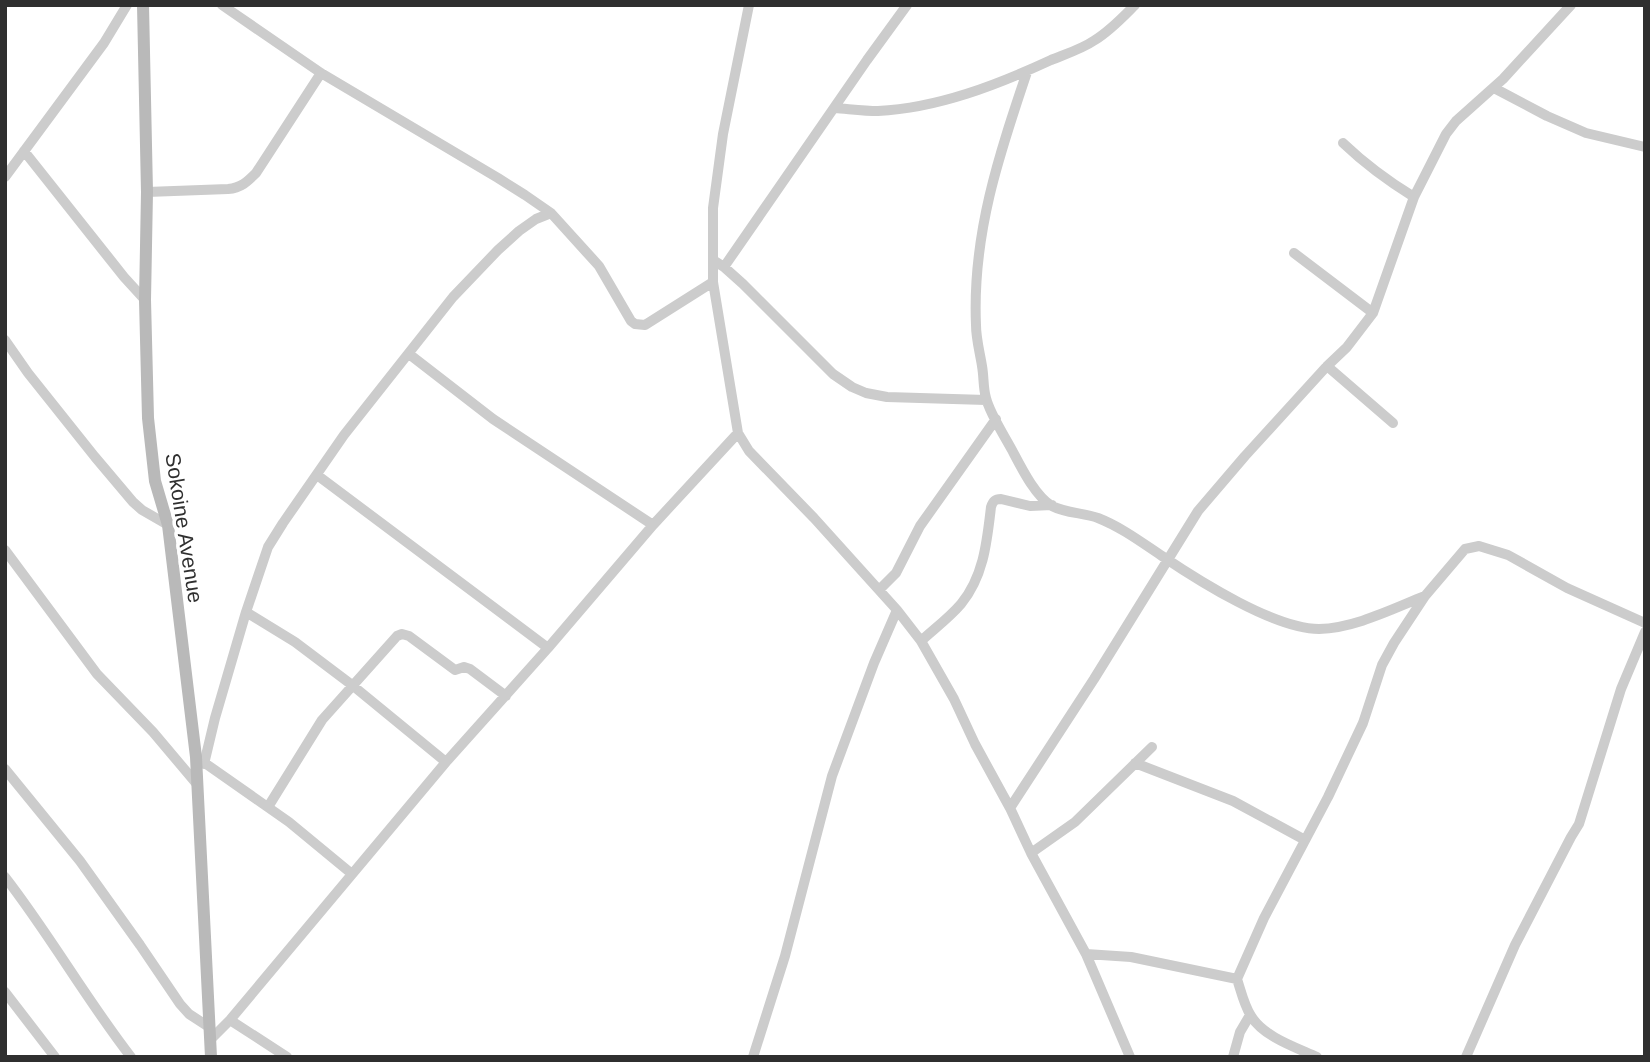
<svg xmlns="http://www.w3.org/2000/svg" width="1650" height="1062" font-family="Arial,sans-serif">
<rect width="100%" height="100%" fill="#fff"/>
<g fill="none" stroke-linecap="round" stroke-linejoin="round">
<path stroke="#ccc" stroke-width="10" d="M222,5L321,73L498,178L525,195L551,213L599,266L631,321L635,324L645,325L713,282
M749,5L723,134L713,208V282L738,433L749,451L814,518L897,610L921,641L954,699L975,744L1010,808L1031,853L1086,954L1130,1057
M1027,72C999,155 972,235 976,325C976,339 980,353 982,366C984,377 983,388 986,398C990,414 1004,435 1012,450C1021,467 1035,496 1052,506C1065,513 1084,513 1098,518C1121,527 1141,542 1162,556C1199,581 1275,629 1319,629C1355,628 1392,609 1425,596
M1494,88L1547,116L1586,133L1645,147
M835,108C849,109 864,111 878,111C938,108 997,85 1051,60C1066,54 1082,49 1095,40C1110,31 1123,17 1135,5
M1343,143C1365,164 1388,181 1414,197
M24,151L124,277L145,300
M5,177L104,43L127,5
M147,192L228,189C241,188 247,182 256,173L321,73
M1294,253L1373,313
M713,260L724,267L743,284L833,374L852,387L866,393L887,397L986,400
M724,267L867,60L907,5
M5,340L28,373L95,457L133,502L142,510L168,525
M409,354L493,419L653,525
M1327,366L1393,423
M317,475L548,648
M5,550L97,674L153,732L196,783
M879,590L896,573L920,526L996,419
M246,612L295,642L352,685L446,762
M921,641C934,629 949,618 961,604C984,576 987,541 991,507C993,501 995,499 1001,499L1030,506L1052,505
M199,759L289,822L352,874
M1135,763L1233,801L1305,840
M204,764L215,718L246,612L268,547L283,523L344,435L453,297L498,250L519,231L536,219L551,213
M5,769L80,861L140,945L180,1004L189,1014L209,1027
M268,807L322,720L397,636L402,634L409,636L455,670L464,667L470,669L506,696
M1010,808L1094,679L1198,511L1245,456L1327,366L1347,347L1373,313L1414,197L1446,134L1456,121L1503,79L1571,5
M1031,853L1075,822L1152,747
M5,877C50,935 86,999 131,1057
M1086,954L1131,957L1237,979
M5,992L55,1057
M230,1020L287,1057
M210,1040L230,1020L446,762L548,648L653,525L738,433
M753,1057L785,956L832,776L874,663L897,610
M1233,1057L1240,1032L1250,1015
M1317,1057C1295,1047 1264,1037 1251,1016C1244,1005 1241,991 1237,979L1264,918L1328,797L1363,723L1382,665L1394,643L1425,596L1465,549L1479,546L1508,555L1567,588L1645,623
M1466,1057L1515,945L1571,837L1579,824L1621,689L1645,632"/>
<path stroke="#b9b9b9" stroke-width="12" d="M143,5L147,192L145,300L148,418L155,481L168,525L196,757L211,1057"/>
</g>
<g text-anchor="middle" stroke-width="7" stroke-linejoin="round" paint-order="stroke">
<g font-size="21" fill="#2f2f2f" stroke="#fff">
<text transform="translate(184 528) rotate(81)" y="7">Sokoine Avenue</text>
</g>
</g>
<rect width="1650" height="1062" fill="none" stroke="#2f2f2f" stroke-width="14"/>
</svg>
